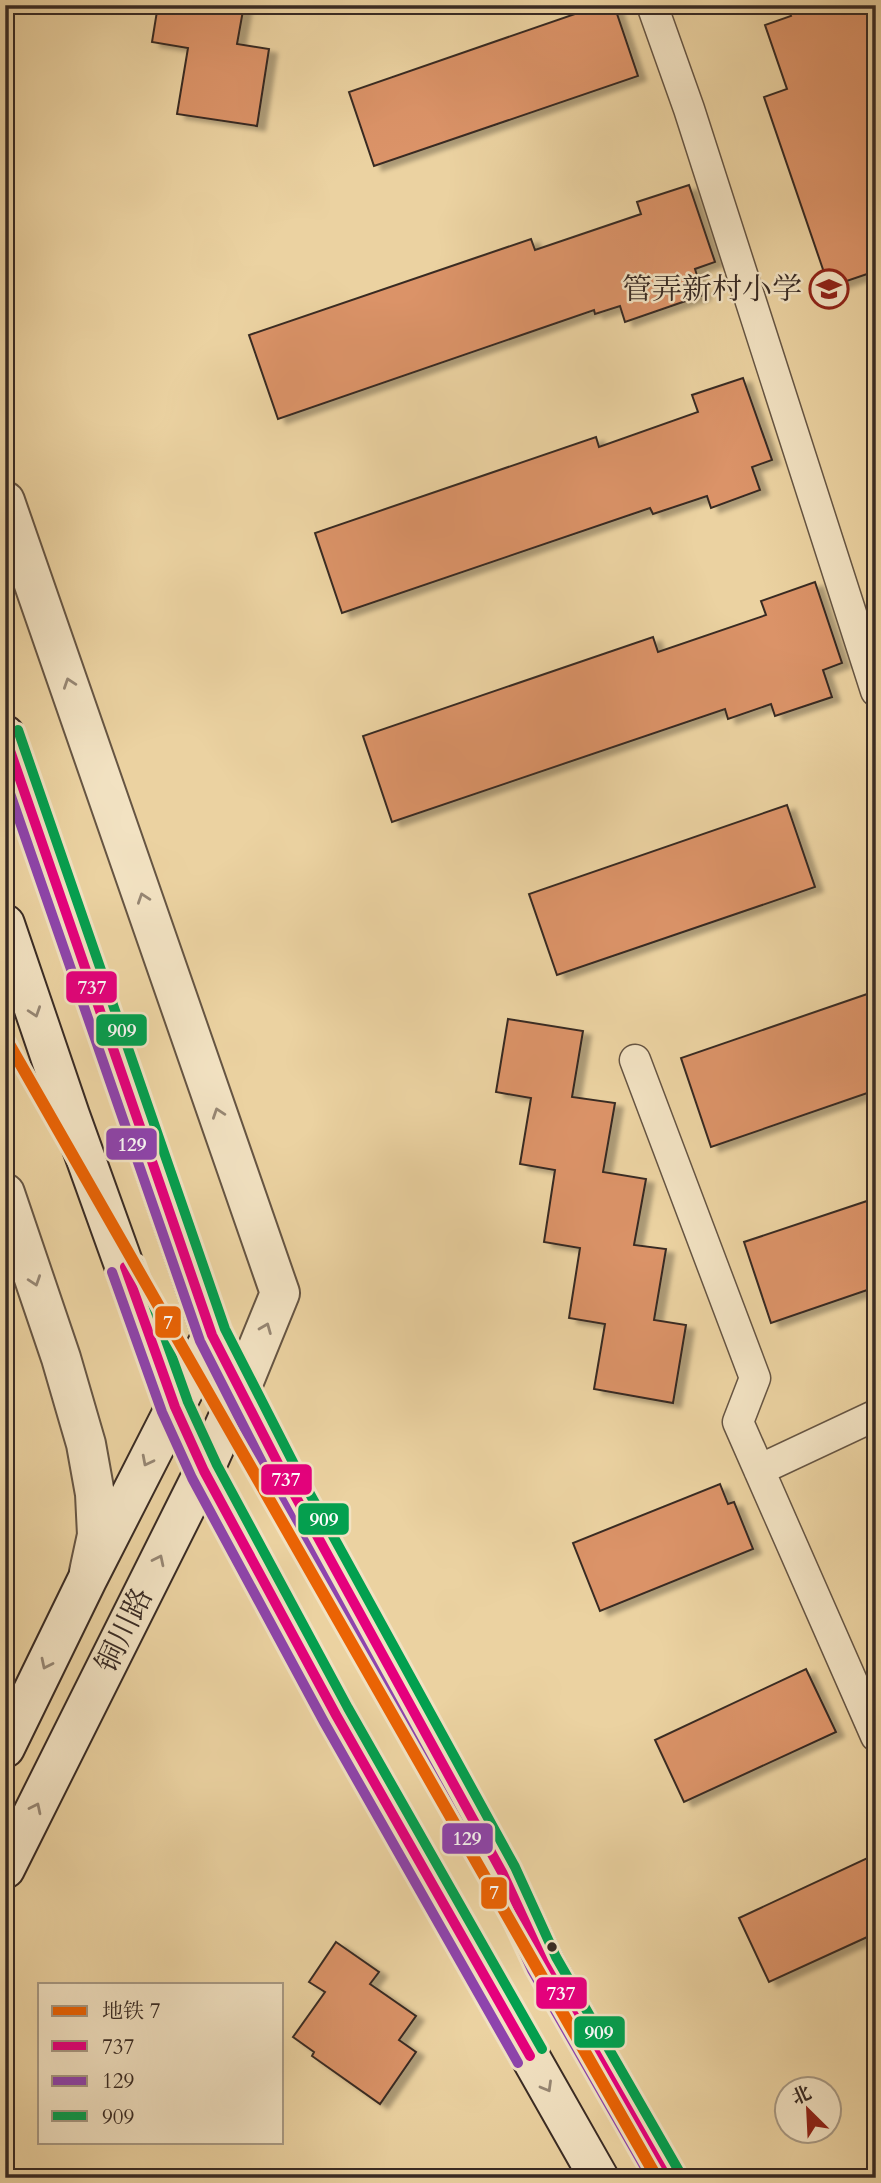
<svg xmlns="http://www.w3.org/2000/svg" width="881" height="2183" font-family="Cardo,'Noto Serif SC',serif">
<defs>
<filter id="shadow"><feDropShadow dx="8" dy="4.5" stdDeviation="2" flood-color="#0004"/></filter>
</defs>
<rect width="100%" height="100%" fill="#ebd2a1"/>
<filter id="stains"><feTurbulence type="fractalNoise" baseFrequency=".00286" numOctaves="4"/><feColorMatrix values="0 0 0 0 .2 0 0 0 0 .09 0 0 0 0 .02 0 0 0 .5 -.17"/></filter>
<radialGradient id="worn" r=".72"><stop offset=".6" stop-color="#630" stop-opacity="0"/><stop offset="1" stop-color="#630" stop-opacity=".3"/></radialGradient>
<path fill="#db9367" stroke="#392b24" stroke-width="2" filter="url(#shadow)" d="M158,5H244L237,44L269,49L257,126L177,114L188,48L152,42Z
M601,5H614L638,76L374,166L349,92Z
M787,5H876V271L829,287L764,97L787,89L765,25L791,16Z
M689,185L715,262L695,269L703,295L625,322L620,306L595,314L594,310L278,419L249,335L531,239L535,250L641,214L637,202Z
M743,378L772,460L752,467L760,490L711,508L707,496L653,514L650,508L342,613L315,533L596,437L599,447L698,412L692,395Z
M815,582L842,663L823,670L832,697L775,716L771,704L728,719L725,709L392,822L363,736L653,637L658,652L766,615L761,601Z
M787,805L815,887L557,975L529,894Z
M876,991V1090L711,1147L681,1058Z
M508,1019L583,1031L572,1097L615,1103L603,1172L646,1179L634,1245L666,1249L654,1320L686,1325L673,1403L594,1389L605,1324L569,1318L580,1248L544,1242L555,1170L520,1164L531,1098L496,1092Z
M876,1198V1287L771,1323L744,1242Z
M720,1484L728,1504L734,1502L753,1549L600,1611L573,1543Z
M806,1669L836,1732L684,1802L655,1740Z
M876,1854V1933L769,1982L739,1918Z
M336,1942L379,1972L370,1984L416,2016L399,2040L416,2052L380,2104L312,2056L314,2052L293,2037L325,1992L309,1982Z"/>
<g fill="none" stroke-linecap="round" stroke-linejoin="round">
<g stroke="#665543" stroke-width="33">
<path id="lane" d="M652,5L689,109L876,691
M635,1060L755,1378L738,1422L876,1736
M759,1470L876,1415"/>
</g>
<g stroke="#665543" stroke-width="42">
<path id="street" d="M5,501L280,1293L240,1391
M5,1193L61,1358L86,1444L95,1494L97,1535L89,1572"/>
</g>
<g stroke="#392b24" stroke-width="42">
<path id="secondary" d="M5,735L212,1335L287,1481L503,1874L544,1963L667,2178
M5,924L70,1115L175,1407L204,1471L336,1715L599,2178
M5,1748L87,1580L212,1335
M5,1869L204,1471L240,1391"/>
</g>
<use href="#lane" stroke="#f2e2c2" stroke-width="30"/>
<use href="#street" stroke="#f2e2c2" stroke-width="38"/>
<use href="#secondary" stroke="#f2e2c2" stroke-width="38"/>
<g stroke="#f2e2c2" stroke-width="16">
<path id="bus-1" d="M5,736L212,1335L287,1481L503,1874L544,1963L667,2178
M125,1267L175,1407L204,1471L336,1715L530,2056"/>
</g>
<g stroke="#f2e2c2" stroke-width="16">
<path id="bus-2" d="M5,779L200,1341L275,1488L490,1880L532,1970L651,2178
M112,1272L162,1412L192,1478L324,1722L518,2063"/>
</g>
<g stroke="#f2e2c2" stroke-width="16">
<path id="bus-3" d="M18,730L225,1329L299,1474L515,1867L556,1957L679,2171
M138,1262L188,1402L217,1465L348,1708L542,2049"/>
</g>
<use href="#bus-1" stroke="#e5007d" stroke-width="10"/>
<use href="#bus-2" stroke="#8e44ad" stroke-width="10"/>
<use href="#bus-3" stroke="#03a04f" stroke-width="10"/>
<g stroke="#f2e2c2" stroke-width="18">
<path id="metro-1" d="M5,1037L657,2178"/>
</g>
<use href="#metro-1" stroke="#eb6304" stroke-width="12"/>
</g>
<defs><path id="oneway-chevron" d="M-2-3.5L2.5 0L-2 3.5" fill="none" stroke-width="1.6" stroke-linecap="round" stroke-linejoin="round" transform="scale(1.75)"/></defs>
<g stroke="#968673">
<use href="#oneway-chevron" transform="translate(69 683) rotate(-109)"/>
<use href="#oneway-chevron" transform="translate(143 898) rotate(-109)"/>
<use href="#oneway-chevron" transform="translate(35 1012) rotate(71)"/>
<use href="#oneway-chevron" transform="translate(218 1113) rotate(-109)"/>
<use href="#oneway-chevron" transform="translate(35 1281) rotate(71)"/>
<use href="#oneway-chevron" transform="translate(266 1328) rotate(-68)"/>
<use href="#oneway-chevron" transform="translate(147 1461) rotate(117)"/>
<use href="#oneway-chevron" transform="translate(159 1560) rotate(-64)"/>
<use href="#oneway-chevron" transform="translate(46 1664) rotate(116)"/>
<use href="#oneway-chevron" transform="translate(36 1808) rotate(-64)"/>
<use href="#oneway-chevron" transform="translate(547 2087) rotate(60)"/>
</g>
<defs>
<g id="school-ring" transform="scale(2.0125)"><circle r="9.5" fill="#f2e2c2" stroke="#8f2418" stroke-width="1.5"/><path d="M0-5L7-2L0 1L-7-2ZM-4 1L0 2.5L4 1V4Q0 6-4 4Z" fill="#8f2418"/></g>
</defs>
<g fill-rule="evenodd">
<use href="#school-ring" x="829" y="289"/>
</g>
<circle fill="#392b24" stroke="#f2e2c2" stroke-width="2.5" cx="552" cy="1947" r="6"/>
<g text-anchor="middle" stroke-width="5" stroke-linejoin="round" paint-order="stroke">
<g font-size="30" fill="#392b24" stroke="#f2e2c2" text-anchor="end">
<text x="802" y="299">管弄新村小学</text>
</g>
<g font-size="30" fill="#392b24" stroke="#f2e2c2">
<text transform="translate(124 1630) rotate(-64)" y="10">铜川路</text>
</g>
</g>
<g stroke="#f2e2c2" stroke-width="2.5">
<rect x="65" y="970" width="53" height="34" rx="7" fill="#e5007d"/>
<rect x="95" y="1013" width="53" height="34" rx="7" fill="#03a04f"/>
<rect x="105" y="1127" width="53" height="34" rx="7" fill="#8e44ad"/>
<rect x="154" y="1305" width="28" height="34" rx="7" fill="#eb6304"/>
<rect x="260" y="1463" width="53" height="33" rx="7" fill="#e5007d"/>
<rect x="297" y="1502" width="53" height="34" rx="7" fill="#03a04f"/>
<rect x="441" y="1822" width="53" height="33" rx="7" fill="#8e44ad"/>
<rect x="480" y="1876" width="28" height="34" rx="7" fill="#eb6304"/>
<rect x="535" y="1976" width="53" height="34" rx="7" fill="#e5007d"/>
<rect x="573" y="2015" width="53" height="34" rx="7" fill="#03a04f"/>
</g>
<g font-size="19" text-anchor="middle" font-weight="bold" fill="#fff">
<text x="92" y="994">737</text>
<text x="122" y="1037">909</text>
<text x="132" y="1151">129</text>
<text x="168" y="1329">7</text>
<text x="286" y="1486">737</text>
<text x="324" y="1526">909</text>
<text x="467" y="1845">129</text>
<text x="494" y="1899">7</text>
<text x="561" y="2000">737</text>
<text x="599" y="2039">909</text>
</g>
<rect width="881" height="2183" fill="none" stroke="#ebd2a1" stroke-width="28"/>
<rect x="7" y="7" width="867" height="2169" fill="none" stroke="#392b24" stroke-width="3.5"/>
<rect x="14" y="14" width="853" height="2155" fill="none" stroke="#392b24" stroke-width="2"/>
<rect x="38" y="1983" width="245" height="161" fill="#f2e2c2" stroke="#a89983" stroke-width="2"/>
<rect x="52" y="2006" width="35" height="10" fill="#eb6304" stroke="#a89983" stroke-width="2"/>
<text x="102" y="2018" font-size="21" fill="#392b24">地铁 7</text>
<rect x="52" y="2041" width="35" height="10" fill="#e5007d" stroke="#a89983" stroke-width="2"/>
<text x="102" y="2054" font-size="21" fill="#392b24">737</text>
<rect x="52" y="2076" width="35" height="10" fill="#8e44ad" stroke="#a89983" stroke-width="2"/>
<text x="102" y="2088" font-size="21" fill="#392b24">129</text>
<rect x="52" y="2111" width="35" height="10" fill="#03a04f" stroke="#a89983" stroke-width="2"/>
<text x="102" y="2124" font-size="21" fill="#392b24">909</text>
<g transform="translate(808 2110) rotate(336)"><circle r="33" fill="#f2e2c2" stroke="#a89983" stroke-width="2"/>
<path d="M0-5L12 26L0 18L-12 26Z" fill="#8f2418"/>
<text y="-10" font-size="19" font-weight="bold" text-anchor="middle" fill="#392b24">北</text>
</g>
<rect width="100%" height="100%" filter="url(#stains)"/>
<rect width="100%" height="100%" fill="url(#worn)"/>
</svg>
